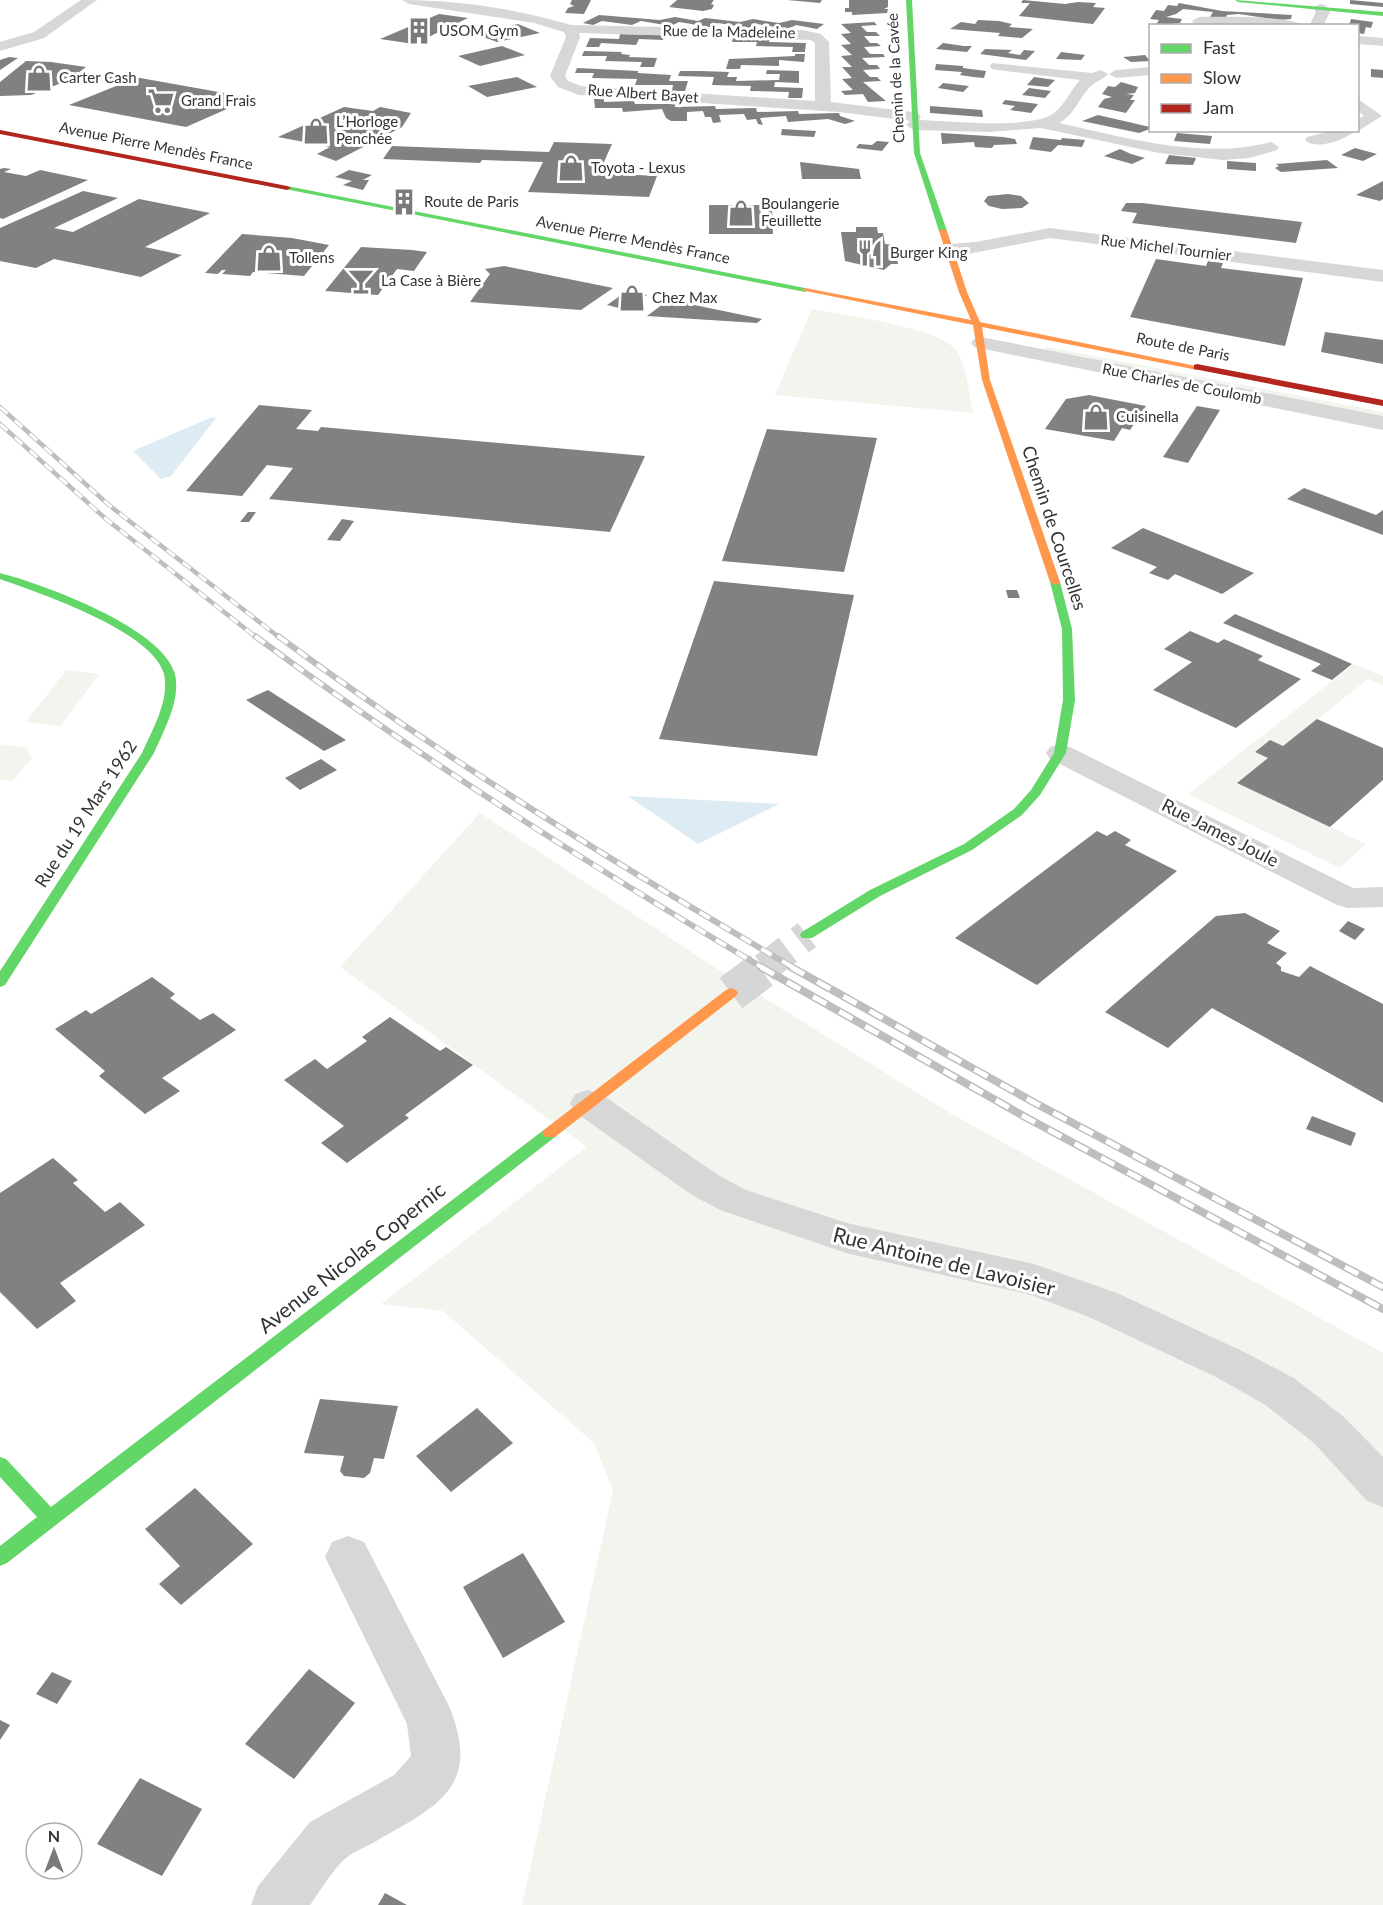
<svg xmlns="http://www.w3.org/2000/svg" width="1383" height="1905" font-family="Lato,sans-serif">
<rect width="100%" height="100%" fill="#fff"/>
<path fill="#f1f5ed" d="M812,309C841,315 946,327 959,354C967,371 969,394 973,413L775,395Z
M1047,347L1383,412V416L1044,350Z
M1354,664L1383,676V685L1368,679L1268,758L1330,827L1366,844L1340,868L1188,794Z
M66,670L99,674L60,726L26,722Z
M0,745L26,747L32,758L13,781L0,780Z
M480,813L713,966L950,1113L1383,1353V1905H522L613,1490L594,1443L443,1311L381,1304L587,1147L340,967Z"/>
<path fill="#ddebf3" d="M212,417L216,418L171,476L161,479L133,451Z
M628,796L779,804L698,844Z"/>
<path fill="#818181" d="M572,0H591L584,14L565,13L568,8L574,6L570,4Z
M677,0H714L711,4L714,5L712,9L703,11L669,7Z
M787,0H822L820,3Z
M849,0H888V7L884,9H888L887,13L852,15V12H845V8H849Z
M1023,0L1065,4L1078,2L1096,3L1093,7L1105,8L1093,24L1019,16L1030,3H1021Z
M1350,0L1383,3V7L1350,4Z
M1179,3L1222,11L1292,15L1291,19L1278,20L1239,14L1227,15L1225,19L1210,17L1213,12L1183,9L1176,14L1166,17L1182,19L1180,23L1155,26L1159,20L1150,19L1156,10L1164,11L1168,5L1177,6Z
M439,14L468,18L414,44L380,39Z
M599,15L660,20L675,17L698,21L705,18L740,22L753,19L779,23L792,20L824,24L817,29L796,25L788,29L757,24L749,28L718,23L710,27L679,22L671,26L641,21L632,25L602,21L593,25L583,23Z
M1351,19L1373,22L1371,28L1366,27L1364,34L1358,33V26H1349Z
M978,20L999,21L1012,24L1009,27L1033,29L1022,38L998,36L1000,33L950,29L961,22L975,24Z
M874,22L877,25L861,26L867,32H876L880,36H864L870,43H877L881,46L864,47L870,54H883L885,57L862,58L869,65H877L880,69L863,70L870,77H877L881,81L863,82L886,101L868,102L863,94L845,95L841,91L853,90L842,79L852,78L842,67H852L841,56L852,55L841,45L851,44L841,34L851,33L841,24Z
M518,24L540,33L497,42L475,34Z
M620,34L664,35L663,40L639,39L636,45L601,43L599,47H586L590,38L619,39Z
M733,37L770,38L769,42L806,43L805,52H792L793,47L756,46L757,42H732Z
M943,43L964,46H972L967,52L936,49Z
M502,46L525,55L480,66L458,56Z
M985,49L1012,50L1008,53L1020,55L1024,50L1035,51L1026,60L980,54Z
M584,51L622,52L621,54L630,55L629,57L657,58L654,67H640L642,62L605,61L607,56H582Z
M1061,52L1085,55L1081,60L1056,59Z
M795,54H805L804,62L779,60V66L741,65L740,69H726L729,59L795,56Z
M1145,55L1150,61L1131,62L1123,57Z
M9,57L18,58L0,70V60Z
M26,61L51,62L86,67L69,80L31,95L0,96V82Z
M936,64L963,66V68L986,71L984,78L973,77L960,75L962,72L935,70Z
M577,68L638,71V73L671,75L669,81H688L685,91H672L673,85H635L637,79L592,78L594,73H575Z
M1371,69L1383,70V78L1371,77Z
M767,70L799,71V83L775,82L774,87L803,88L802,98H788L789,92L750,91L751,86L712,85L714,77L678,76L680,71H700L729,72L727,77H737L736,81L779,80L780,74H766Z
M118,74L252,98L186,127L69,105L121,84L101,80Z
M517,77L537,87L487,97L468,86Z
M1034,77L1055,80L1048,87L1027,85Z
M1121,82L1138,87L1135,93L1126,94L1134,95L1130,100H1135L1126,113L1098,107L1104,99L1112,97L1102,94L1108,86L1115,87Z
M943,83L969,86L963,92L938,88Z
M1029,88L1051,91L1045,98L1022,95Z
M594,99H604V102L634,101L635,104H675V107L715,106L716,109L756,108L757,112L798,111L799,114L839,113L840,116L855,121L845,124L828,119L788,122L786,116L760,118L763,125L758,124L756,119L747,120L744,114L719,115L721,122L713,123L711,117H705L703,111L687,112V121H671L666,118L662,109L623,112L622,108H595Z
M1005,100L1038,104L1031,113L1010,110L1015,106L1002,104Z
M930,106L982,110L983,117L930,113Z
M344,107L373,111L380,107L411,113L402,127L336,161L317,154L330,147L278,137Z
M1098,115L1150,127V129L1139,133L1082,121Z
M782,129L816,131L814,137L795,136L781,135Z
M941,133L1003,137L1015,139L1017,144L994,145L992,148L975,147L974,142L942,144Z
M1177,133L1212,136L1210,144L1174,141Z
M1033,137L1061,140L1062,138L1085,140L1082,147L1058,145L1051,152L1029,149Z
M877,141L889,142L882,151L856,148L859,144L872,145Z
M554,142L612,144L599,173L657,176L649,197L528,192L543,162L482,160L480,163L383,159L392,146L549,152Z
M1355,148L1377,154L1363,161L1341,155Z
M1120,149L1131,154L1145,158L1132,164L1104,156Z
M1169,155L1196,158L1193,165L1165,164Z
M1327,160L1338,168L1281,172L1275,168L1279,166L1276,164Z
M1227,161L1256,163V171L1227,169Z
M800,162L859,169L861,179H802Z
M4,168L11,169L4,172L26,176L40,170L88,180L3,219L0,218V169Z
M349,170L372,175L363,180H369L363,190L343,185L352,181L335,177Z
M1383,181V199L1380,201L1356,195Z
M83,191L118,198L54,228L73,232L139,199L210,213L145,247L182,255L141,277L54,259L36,268L0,261V228Z
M1008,194L1021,196L1029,203L1022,208L1002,209L989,206L984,201L988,196Z
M1126,203H1142L1302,222L1296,243L1132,223L1137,213L1121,211Z
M709,205H772L773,234H709Z
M856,227H877L878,233H883L885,244L895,245L898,264H891L884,270L845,261L841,232H856Z
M242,234L292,238L329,245L304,276L253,272L250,276L222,274L226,270H222L218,274L205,273Z
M361,247L412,250L427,252L414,271L397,269L378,295L325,291Z
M1156,259L1206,266L1208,261L1223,263L1221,268L1303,278L1285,346L1130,317Z
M504,266L613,288L581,310L470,302L490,274L485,269Z
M627,291L647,295L627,310L607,305Z
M667,301L685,303L762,319L757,323L647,316Z
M1325,332L1383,340V364L1321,352Z
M1089,395L1146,406L1130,430L1122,428L1114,441L1045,429L1066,399Z
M259,405L312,410L296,429L318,431L321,427L645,456L610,532L269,499L293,468L267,465L242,496L186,491Z
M1197,406L1220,410L1188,463L1163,457Z
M767,429L877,438L844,572L722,561Z
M1304,488L1376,515L1383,510V535L1287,499Z
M248,512H256L249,522H240Z
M342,519L354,521L340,541L327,540Z
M1143,528L1254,573L1222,594L1175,574L1168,580L1149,573L1157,567L1111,548Z
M714,581L854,595L817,756L659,739Z
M1006,590H1017L1020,598H1008Z
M1235,614L1325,652L1352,664L1332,680L1311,671L1321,664L1223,623Z
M1190,631L1218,643L1224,639L1263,656L1258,660L1301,679L1236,728L1153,690L1192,662L1164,649Z
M268,690L346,740L324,751L246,700Z
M1317,719L1383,748V780L1330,827L1237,783L1268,758L1255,752L1270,740L1283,746Z
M321,759L337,770L300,790L285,778Z
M1097,831L1107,836L1115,831L1131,840L1125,845L1177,871L1037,985L955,938Z
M1245,913L1280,931L1267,943L1287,953L1276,963L1281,967V971L1299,977L1310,966L1383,1004V1103L1212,1008L1168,1048L1105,1012L1216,916Z
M1348,921L1365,929L1355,940L1339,931Z
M152,977L175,994L170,998L200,1020L213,1013L236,1030L162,1078L180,1091L145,1114L99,1076L105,1071L55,1029L86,1010L91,1014Z
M390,1017L440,1051L446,1047L473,1065L405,1115L409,1118L347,1163L321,1143L344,1126L284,1080L315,1059L327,1069L367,1041L362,1037Z
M1312,1116L1356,1133L1351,1146L1306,1129Z
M53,1158L78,1180L73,1183L105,1212L120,1202L145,1225L60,1283L76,1301L37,1329L0,1292V1193Z
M320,1399L398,1406L384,1459L374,1458L370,1473L364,1478L344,1476L340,1471L344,1456L304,1453Z
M477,1408L513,1443L451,1492L416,1456Z
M195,1488L253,1544L181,1605L159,1584L180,1566L145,1529Z
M523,1553L565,1622L503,1658L463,1587Z
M309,1669L355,1703L294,1779L245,1744Z
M52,1672L72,1681L57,1704L36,1694Z
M0,1720L10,1725L0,1740Z
M140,1778L202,1809L162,1876L97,1844Z
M385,1893L407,1905H378Z"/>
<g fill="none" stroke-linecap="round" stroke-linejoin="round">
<path stroke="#d6d6d6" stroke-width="30" stroke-dasharray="30 15" stroke-linecap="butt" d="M764,968L807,935"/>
<path stroke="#d6d6d6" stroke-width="38" stroke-dasharray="38 19" stroke-linecap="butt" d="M731,993L766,967"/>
<path fill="#d7d7d7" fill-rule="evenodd" d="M81,0H97L44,38L0,51V42L34,32Z
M402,0C459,0 517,9 571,25L803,30L821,34L829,42L831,102L913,112L919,114L921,117L919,120C948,121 1031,130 1054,113C1065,104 1071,90 1080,80L997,70L992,69L990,66L992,63L1092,73L1101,70L1108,74C1104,79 1097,81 1092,85C1079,97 1075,115 1059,123C1128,138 1201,160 1271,142L1279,147L1277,150L1250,158L1223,160L1159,153L1041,128L989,132L914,130L906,125L910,121L839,112L579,95L558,87L550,76L566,37L564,32L534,23L409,4ZM579,33L811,40L815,43V101L581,86L568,81L565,76L580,37Z
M1320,4L1325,5L1330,12L1323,26H1309L1316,12L1313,8Z
M1199,17C1219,17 1291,15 1304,26L1194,24L1192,21Z
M1358,36L1383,38V46L1358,44Z
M1150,67V75L1116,78L1109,74L1116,70Z
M1358,99L1382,116L1358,131V119L1364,116L1358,111Z
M1334,130H1356C1346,140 1315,151 1305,140L1307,137Z
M1050,228L1383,270V282L1050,238L963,255L949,256L940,250L949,244L976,242Z
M981,337L1383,416V430L974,347L971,343L974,339Z
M1060,744L1070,747L1353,888L1383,887V907L1348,908L1337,905L1050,759L1046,753L1050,747Z
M588,1090L601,1094L718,1175L746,1190L847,1223L1034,1264L1117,1293L1244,1352L1294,1378L1344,1417L1383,1457V1507L1367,1501L1314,1443L1264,1404L1214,1376L1089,1317L1031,1295L846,1253L720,1210L692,1195L575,1112L570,1103L575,1094Z
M348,1536L364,1542L448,1704C482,1784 442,1804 378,1840C368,1846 355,1851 346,1858C332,1870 321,1890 310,1905H251L258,1886L310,1822L394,1775L411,1756L407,1724L325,1557L332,1542Z"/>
<path fill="#63d668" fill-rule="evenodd" d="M906,0H912L920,153L947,231L943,233L939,231L914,153Z
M1235,0L1383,12V16L1238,2Z
M287,186L805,288L809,290L805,292L285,189V187Z
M0,573C43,584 163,628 175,674C181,700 164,730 154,753L5,985L0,987V971L142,753C152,730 170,700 164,674C153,631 39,593 0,579Z
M1055,579L1060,582L1072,629L1075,700L1066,753L1040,795L1022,815L972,850L880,896L812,938H802L800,935L802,932L870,890L964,844L1014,809L1031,790L1054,753L1063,700L1062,629L1050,582Z
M550,1127L555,1129L558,1133L555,1137L7,1563L0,1566V1546L37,1517L0,1477V1457L6,1459L51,1507L545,1129Z"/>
<path fill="#ff974d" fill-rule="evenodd" d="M943,229L947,231L967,292L980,322L1201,367L1197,370L982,327L990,380L1060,582L1059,584L1055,585L1050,582L982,380L973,325L801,290L805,288L971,320L959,292L939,231Z
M731,988L736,990L738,993L736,996L555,1137H545L542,1133L545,1129L726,990Z"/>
<path fill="#b3261e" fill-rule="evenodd" d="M0,130L287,186L291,188L287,190L0,134Z
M1197,364L1383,400V406L1194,369V365Z"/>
<g stroke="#bebebe" stroke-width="4.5">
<path id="rail-far2" d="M0,407L110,506L280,638
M0,424L106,519L257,638"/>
</g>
<g stroke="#bebebe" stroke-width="6">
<path id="rail-far1" d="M255,636C418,757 590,865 763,968
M278,636C443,758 618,865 794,968"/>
</g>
<g stroke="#bebebe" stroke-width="8">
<path id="rail" d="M761,967L1027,1118L1383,1309
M791,967L1035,1103L1383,1287"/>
</g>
<use href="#rail-far2" stroke="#fff" stroke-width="3" stroke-dasharray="10" stroke-linecap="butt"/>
<use href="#rail-far1" stroke="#fff" stroke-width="4" stroke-dasharray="12" stroke-linecap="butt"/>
<use href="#rail" stroke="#fff" stroke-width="5" stroke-dasharray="15" stroke-linecap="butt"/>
</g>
<defs>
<g id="building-bare" transform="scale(2.07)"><path d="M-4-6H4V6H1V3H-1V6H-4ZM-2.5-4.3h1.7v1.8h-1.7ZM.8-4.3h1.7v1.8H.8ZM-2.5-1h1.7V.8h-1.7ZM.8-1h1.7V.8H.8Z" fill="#7a7a7a" stroke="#fff" stroke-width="2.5" paint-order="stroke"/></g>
<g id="shop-bare" transform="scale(2.07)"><path d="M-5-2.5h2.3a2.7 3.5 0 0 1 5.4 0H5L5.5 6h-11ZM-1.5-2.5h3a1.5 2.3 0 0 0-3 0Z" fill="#7a7a7a" stroke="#fff" stroke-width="2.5" paint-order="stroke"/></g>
<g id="supermarket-bare" transform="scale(2.07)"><path d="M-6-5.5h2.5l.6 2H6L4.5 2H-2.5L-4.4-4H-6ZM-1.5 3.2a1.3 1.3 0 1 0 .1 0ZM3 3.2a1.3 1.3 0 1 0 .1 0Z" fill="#7a7a7a" stroke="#fff" stroke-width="2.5" paint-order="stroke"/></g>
<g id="restaurant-bare" transform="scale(2.07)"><path d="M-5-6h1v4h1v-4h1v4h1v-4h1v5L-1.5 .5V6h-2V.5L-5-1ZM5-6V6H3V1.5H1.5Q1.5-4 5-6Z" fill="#7a7a7a" stroke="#fff" stroke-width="2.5" paint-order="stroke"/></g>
<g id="bar-bare" transform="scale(2.07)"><path d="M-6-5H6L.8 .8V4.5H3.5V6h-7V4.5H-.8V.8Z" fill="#7a7a7a" stroke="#fff" stroke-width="2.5" paint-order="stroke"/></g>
</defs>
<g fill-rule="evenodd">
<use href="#building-bare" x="419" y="31"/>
<use href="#shop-bare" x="39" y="78"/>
<use href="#supermarket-bare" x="161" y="101"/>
<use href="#shop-bare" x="316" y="131"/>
<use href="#shop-bare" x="571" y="168"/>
<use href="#building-bare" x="404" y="202"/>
<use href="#shop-bare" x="741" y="213"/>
<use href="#restaurant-bare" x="870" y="253"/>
<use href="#shop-bare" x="269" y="258"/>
<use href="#bar-bare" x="361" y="281"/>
<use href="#shop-bare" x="632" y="298"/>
<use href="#shop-bare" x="1096" y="417"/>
</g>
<g text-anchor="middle" stroke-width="6" stroke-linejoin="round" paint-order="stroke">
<g font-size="15" fill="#333" stroke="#fff" text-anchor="start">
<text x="439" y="36">USOM Gym</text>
<text x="59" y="83">Carter Cash</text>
<text x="181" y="106">Grand Frais</text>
<text x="336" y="127">L’Horloge<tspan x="336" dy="17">Penchée</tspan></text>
<text x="591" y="173">Toyota - Lexus</text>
<text x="424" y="207">Route de Paris</text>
<text x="761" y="209">Boulangerie<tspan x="761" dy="17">Feuillette</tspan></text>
<text x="890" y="258">Burger King</text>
<text x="289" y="263">Tollens</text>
<text x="381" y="286">La Case à Bière</text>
<text x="652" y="303">Chez Max</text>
<text x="1116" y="422">Cuisinella</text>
</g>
<g font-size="15" fill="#333" stroke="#fff">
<text transform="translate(729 32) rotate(1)" y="5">Rue de la Madeleine</text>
<text transform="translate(896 78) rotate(-93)" y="5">Chemin de la Cavée</text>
<text transform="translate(643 94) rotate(4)" y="5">Rue Albert Bayet</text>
<text transform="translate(156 146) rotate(11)" y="5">Avenue Pierre Mendès France</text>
<text transform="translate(633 240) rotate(11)" y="5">Avenue Pierre Mendès France</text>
<text transform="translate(1166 248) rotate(7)" y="5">Rue Michel Tournier</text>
<text transform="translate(1183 347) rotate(11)" y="5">Route de Paris</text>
<text transform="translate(1182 384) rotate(11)" y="5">Rue Charles de Coulomb</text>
</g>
<g font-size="18" fill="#333" stroke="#fff">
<text transform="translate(1054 528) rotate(72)" y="6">Chemin de Courcelles</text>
<text transform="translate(86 814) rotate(-57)" y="6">Rue du 19 Mars 1962</text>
<text transform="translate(1220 833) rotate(27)" y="6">Rue James Joule</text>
</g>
<g font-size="21" fill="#333" stroke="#fff">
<text transform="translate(352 1258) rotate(-38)" y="7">Avenue Nicolas Copernic</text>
<text transform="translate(944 1262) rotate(14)" y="7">Rue Antoine de Lavoisier</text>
</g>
</g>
<rect x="1149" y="24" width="210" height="108" fill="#ffffff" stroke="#adadad" stroke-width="1.5"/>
<rect x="1161" y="44" width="30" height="9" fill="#63d668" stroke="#adadad" stroke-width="1.5"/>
<text x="1203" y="54" font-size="18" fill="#333333">Fast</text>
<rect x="1161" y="74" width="30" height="9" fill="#ff974d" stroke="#adadad" stroke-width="1.5"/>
<text x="1203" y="84" font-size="18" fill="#333333">Slow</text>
<rect x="1161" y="104" width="30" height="9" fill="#b3261e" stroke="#adadad" stroke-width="1.5"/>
<text x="1203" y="114" font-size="18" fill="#333333">Jam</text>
<g transform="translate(54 1851)"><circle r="28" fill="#ffffff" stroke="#adadad" stroke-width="1.5"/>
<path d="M0-4.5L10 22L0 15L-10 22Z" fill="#7a7a7a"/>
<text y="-9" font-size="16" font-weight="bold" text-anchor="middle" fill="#333333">N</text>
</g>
</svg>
